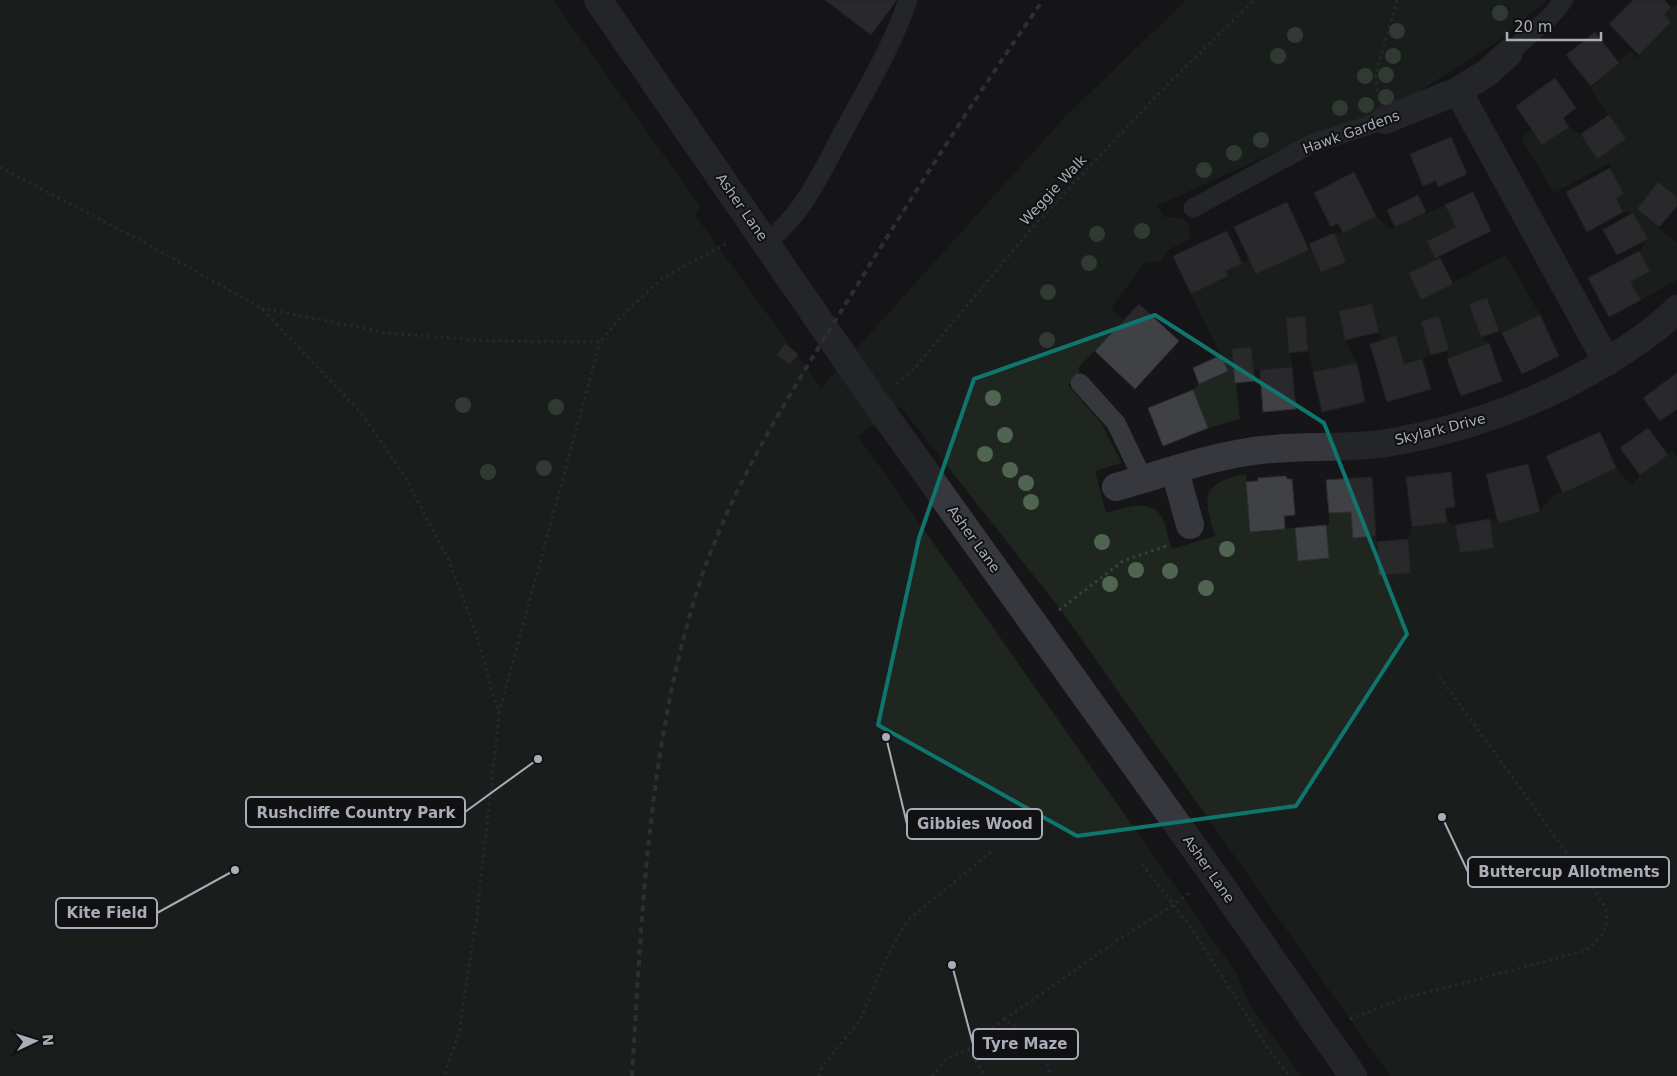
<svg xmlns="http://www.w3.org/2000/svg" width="1677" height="1076" font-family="'DejaVu Sans',sans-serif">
<rect width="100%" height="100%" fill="#161618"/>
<path fill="#1e261f" d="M0,0H553L700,206L695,215L821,388L1065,117L1186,0H1547L1498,41L1383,114L1301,140L1157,206L1164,217L1183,218L1189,227L1191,238L1168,250L1160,263L1153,261L1143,264L1111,309L1124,321L1078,368L1080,371L1068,385L1101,423L1122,463L1095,471L1106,513C1125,508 1151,496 1163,519C1167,528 1168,540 1172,549L1215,536C1203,496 1200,483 1246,474L1250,532L1295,528L1298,561L1328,558L1326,525H1329V513L1351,512L1353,538L1376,536L1379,575L1411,573L1408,539L1412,527L1447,522L1455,525L1460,553L1493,548L1490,519L1498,522L1540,512L1552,496L1616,468L1632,486L1640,475L1672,451L1677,457V1076H1390L1060,609L900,406L858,436L1237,974L1249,1003L1301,1076H0Z
M1677,4V197L1658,182L1637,209L1677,243V280L1641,300L1630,282L1650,271L1639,251L1648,239L1633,213L1623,212L1616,198L1624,194L1610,168L1611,162L1554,193L1521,138L1532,130L1543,145L1569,127L1581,134L1597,158L1625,139L1590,89L1630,51L1638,59L1639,55L1671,22L1664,14Z
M1445,205L1456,227L1427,241L1435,258H1440L1409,273L1421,299L1506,255L1540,315L1502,333L1499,331L1487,298L1470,304L1481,337L1489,343L1447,359L1449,349L1439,317L1421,322L1431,355L1404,364L1382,341L1372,304L1339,311L1345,340L1357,363L1313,372L1308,351L1286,318L1292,367L1253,370L1251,347L1232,349L1240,419L1208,428L1193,390L1199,384L1228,370L1191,294L1228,277L1226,271L1249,259L1256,274L1311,249L1322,272L1346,261L1334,233H1343L1376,216L1390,229Z"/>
<path fill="#404145" stroke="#303034" d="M825,0H897L871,35Z
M1633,0H1664L1671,7L1664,14L1671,22L1639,55L1609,24Z
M1595,32L1619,63L1591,86L1566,55Z
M1555,78L1576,108L1563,118L1569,127L1542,145L1516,106Z
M1609,115L1626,139L1597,159L1581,134Z
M1451,137L1467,174L1438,187L1436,181L1423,186L1410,154Z
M1610,168L1624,194L1616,198L1623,212L1587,232L1566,192Z
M1354,172L1376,216L1343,233L1338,223L1331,227L1314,193Z
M1658,182L1677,197V206L1659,227L1637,209Z
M1473,192L1491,231L1435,258L1427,241L1456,227L1445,205Z
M1418,195L1426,212L1395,227L1387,210Z
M1287,202L1309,250L1256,274L1234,227Z
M1633,213L1648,239L1617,255L1603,230Z
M1227,231L1242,263L1226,271L1228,276L1191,294L1173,256Z
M1334,233L1346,262L1321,272L1309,244Z
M1639,251L1650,271L1630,282L1641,300L1609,317L1588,278Z
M1440,258L1453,284L1421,300L1409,273Z
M1487,298L1499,331L1481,337L1469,304Z
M1139,304L1179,341L1135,389L1095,351Z
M1372,304L1379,332L1345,340L1339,311Z
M1540,315L1559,356L1522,374L1502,333Z
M1305,316L1308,351L1289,353L1286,318Z
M1439,316L1449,350L1431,355L1421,322Z
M1396,336L1404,364L1422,359L1431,389L1387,402L1370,344Z
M1489,343L1502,381L1461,396L1447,359Z
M785,344L798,354L790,365L777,355Z
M1251,347L1255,381L1235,383L1232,349Z
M1221,355L1228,371L1199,384L1193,368Z
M1357,363L1365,402L1322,412L1313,372Z
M1292,367L1296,409L1263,412L1260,370Z
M1677,373V409L1660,421L1643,398Z
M1193,390L1208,428L1163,446L1148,408Z
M1648,428L1668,455L1640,475L1620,448Z
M1600,432L1616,468L1563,493L1546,456Z
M1528,464L1540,512L1498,523L1486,474Z
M1451,472L1455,507L1445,508L1447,522L1412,527L1406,477Z
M1286,476L1287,479H1292L1295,515L1284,516L1285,529L1250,532L1246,482L1258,481V478Z
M1372,477L1376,536L1353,538L1351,512L1329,513L1326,480Z
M1490,519L1494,548L1460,553L1455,525Z
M1326,525L1329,558L1298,561L1295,528Z
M1408,539L1411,573L1379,575L1377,542Z"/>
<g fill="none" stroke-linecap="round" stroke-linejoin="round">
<path stroke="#3d3f44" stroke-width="3" stroke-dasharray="2.5 4" stroke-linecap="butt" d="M1377,91L1376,73L1397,0
M0,167L147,244L261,308L361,413L406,478L449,561L475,630L499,715L477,914L459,1033L444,1076
M261,308L388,333L490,341L600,342L620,318L661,279L729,242
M897,384L914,369L1032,228L1161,91L1254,0
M1059,610L1123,561L1169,545
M499,713L600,342
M1142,864L1192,929L1267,1047L1289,1076
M1004,1019C1042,994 1078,968 1115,942C1140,925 1166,912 1189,893
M1350,1019L1402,999L1585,951C1603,934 1610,932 1605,906L1437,673
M968,1050L1004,1019C1026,1034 1047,1047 1050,1076
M819,1076L822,1067L860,1020L884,963L907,921L992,851
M932,1076L947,1058L968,1050L986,1076"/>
<path stroke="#37383d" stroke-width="19" d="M1509,53L1550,17L1564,0
M1193,208L1311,144L1385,120
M766,242C805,215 825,164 848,123C870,83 893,44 908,0
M1080,383L1116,423L1143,479"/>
<path stroke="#37383d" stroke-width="28" d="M598,0L876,403L1212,873L1353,1076
M1458,91L1607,362
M1385,120L1458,91L1487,73L1509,53
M1175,471L1190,525
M1116,487C1159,475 1203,459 1247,452C1293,444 1341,450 1387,443C1468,429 1545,401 1614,357C1637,343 1659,328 1677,309"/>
<path stroke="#4a4c52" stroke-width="4" stroke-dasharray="6 5" stroke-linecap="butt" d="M632,1076C642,913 648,748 697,591C729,490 785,402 840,313C905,207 972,102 1043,0"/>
</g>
<g fill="#506452">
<circle cx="1500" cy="13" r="8"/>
<circle cx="1397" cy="31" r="8"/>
<circle cx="1295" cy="35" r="8"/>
<circle cx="1278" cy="56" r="8"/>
<circle cx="1393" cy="56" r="8"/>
<circle cx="1386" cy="75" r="8"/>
<circle cx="1365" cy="76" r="8"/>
<circle cx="1386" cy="97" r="8"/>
<circle cx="1366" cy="105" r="8"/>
<circle cx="1340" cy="108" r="8"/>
<circle cx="1261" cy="140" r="8"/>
<circle cx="1234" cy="153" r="8"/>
<circle cx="1204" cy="170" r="8"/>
<circle cx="1142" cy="231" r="8"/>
<circle cx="1097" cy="234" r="8"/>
<circle cx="1089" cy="263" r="8"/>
<circle cx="1048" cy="292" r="8"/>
<circle cx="1047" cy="340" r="8"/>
<circle cx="993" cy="398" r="8"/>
<circle cx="463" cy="405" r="8"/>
<circle cx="556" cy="407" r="8"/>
<circle cx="1005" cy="435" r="8"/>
<circle cx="985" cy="454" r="8"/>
<circle cx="544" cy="468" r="8"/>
<circle cx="1010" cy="470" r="8"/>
<circle cx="488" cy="472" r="8"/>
<circle cx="1026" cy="483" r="8"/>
<circle cx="1031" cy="502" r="8"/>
<circle cx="1102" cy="542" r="8"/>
<circle cx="1227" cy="549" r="8"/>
<circle cx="1136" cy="570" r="8"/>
<circle cx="1170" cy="571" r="8"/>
<circle cx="1110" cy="584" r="8"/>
<circle cx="1206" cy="588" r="8"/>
</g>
<path d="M0 0H1677V1076H0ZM1155,315L1324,423L1407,634L1296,806L1077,836L878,725L919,538L974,379Z" fill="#161618" fill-opacity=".55" fill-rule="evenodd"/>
<path fill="none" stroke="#0f766e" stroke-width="4" stroke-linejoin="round" d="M1155,315L1324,423L1407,634L1296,806L1077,836L878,725L919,538L974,379Z"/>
<g text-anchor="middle" stroke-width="4" stroke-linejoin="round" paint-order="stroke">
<g font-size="14" fill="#a8adb8" stroke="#111113">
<text transform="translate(1351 132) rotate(-20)" y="5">Hawk Gardens</text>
<text transform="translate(1053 190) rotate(-47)" y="5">Weggie Walk</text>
<text transform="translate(742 207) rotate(55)" y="5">Asher Lane</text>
<text transform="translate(1440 429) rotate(-14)" y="5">Skylark Drive</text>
<text transform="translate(974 539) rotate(54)" y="5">Asher Lane</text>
<text transform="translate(1209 869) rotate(55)" y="5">Asher Lane</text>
</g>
</g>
<path fill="none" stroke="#a8adb8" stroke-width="2" d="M538 759L465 812M886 737L907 824M1442 817L1468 872M235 870L157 913M952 965L973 1044"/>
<g fill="#a8adb8" stroke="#111113" stroke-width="2">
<circle cx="538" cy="759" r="5"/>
<circle cx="886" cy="737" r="5"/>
<circle cx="1442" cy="817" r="5"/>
<circle cx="235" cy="870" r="5"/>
<circle cx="952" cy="965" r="5"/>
</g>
<g fill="#111113" stroke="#a8adb8" stroke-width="2">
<rect x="246" y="797" width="219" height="30" rx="5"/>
<rect x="907" y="809" width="135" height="30" rx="5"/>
<rect x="1468" y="857" width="201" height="30" rx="5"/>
<rect x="56" y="898" width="101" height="30" rx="5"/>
<rect x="973" y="1029" width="105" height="30" rx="5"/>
</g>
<g font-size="15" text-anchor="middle" font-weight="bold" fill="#a8adb8">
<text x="356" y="818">Rushcliffe Country Park</text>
<text x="975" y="829">Gibbies Wood</text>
<text x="1569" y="877">Buttercup Allotments</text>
<text x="107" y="918">Kite Field</text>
<text x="1025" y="1049">Tyre Maze</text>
</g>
<g transform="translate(35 1041) rotate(86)" stroke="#111113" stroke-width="4" paint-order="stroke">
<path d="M0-4L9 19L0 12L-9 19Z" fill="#a8adb8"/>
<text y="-8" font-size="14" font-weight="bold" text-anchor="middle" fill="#a8adb8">N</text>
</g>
<path d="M1507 32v8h94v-8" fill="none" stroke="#a8adb8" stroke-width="2.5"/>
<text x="1514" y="32" font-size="15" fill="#a8adb8" stroke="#111113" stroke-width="4" paint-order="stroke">20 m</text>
</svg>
